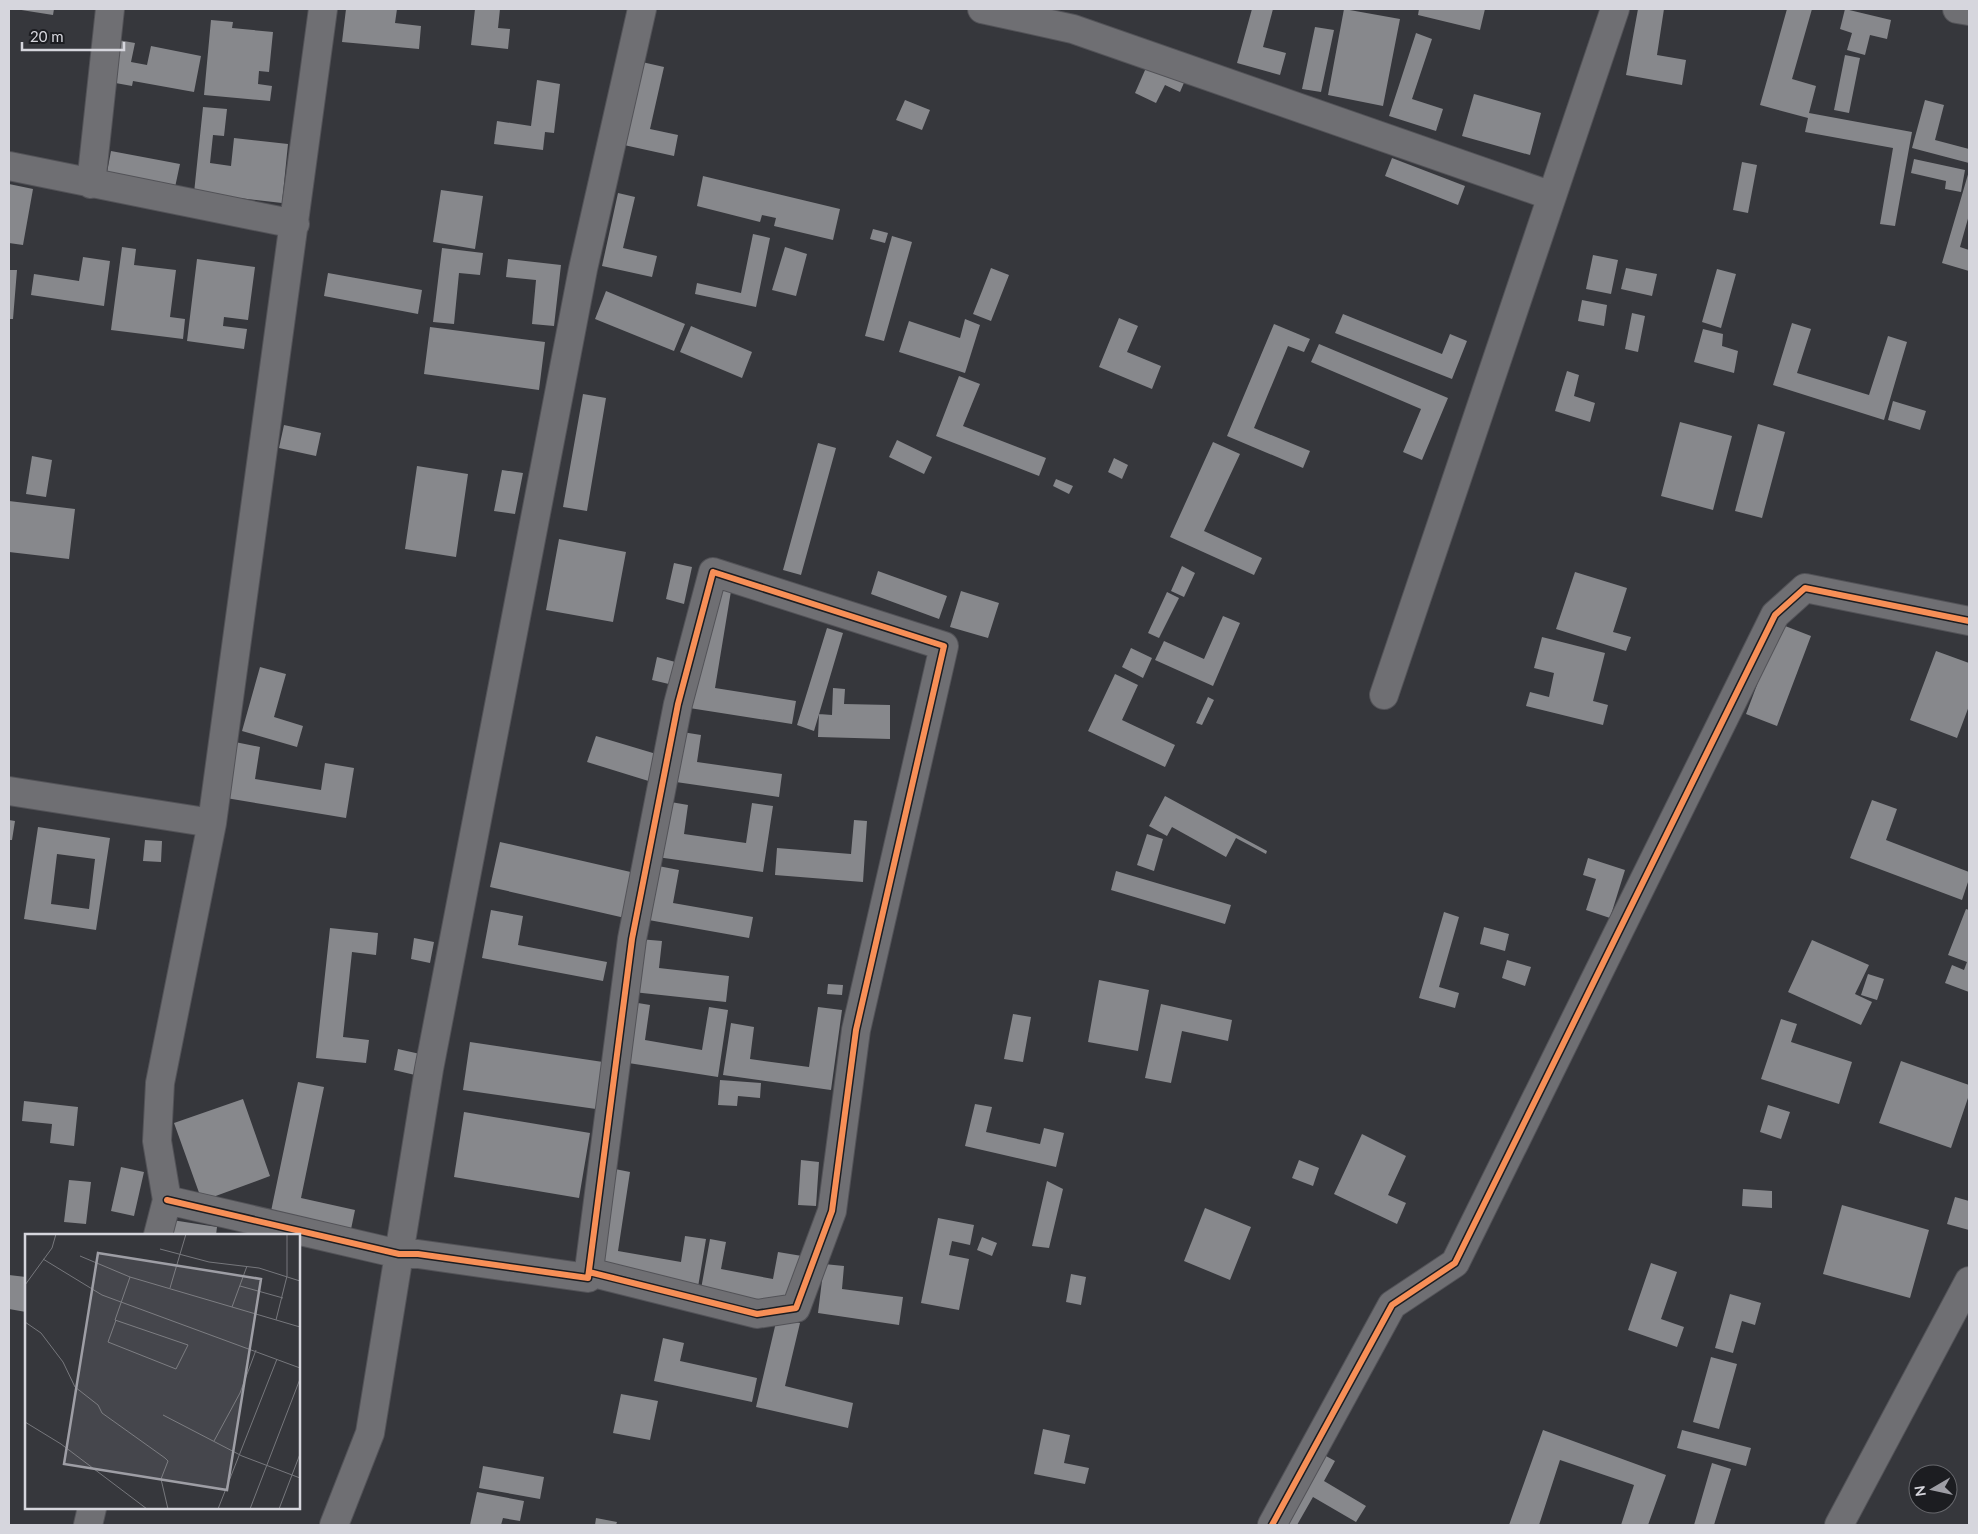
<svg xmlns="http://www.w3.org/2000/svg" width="1978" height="1534" font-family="Lato,sans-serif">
<rect width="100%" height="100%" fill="#36373c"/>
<path fill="#87888c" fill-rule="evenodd" d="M15,9H54L53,15Z
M346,9H397L395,23L421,26L419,49L342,42Z
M475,9H500L498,28L510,29L508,49L471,45Z
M1252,9H1273L1263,47L1286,53L1280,75L1237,63Z
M1344,9L1400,19L1383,106L1328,95Z
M1419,9H1485L1480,30L1418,15Z
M1638,9H1664L1657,55L1686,60L1682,85L1626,75Z
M1787,9H1812L1792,79L1816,86L1809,113L1912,132L1895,226L1880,224L1893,148L1805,132L1808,118L1760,105Z
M1845,9L1891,20L1887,39L1870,35L1865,55L1847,50L1852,33L1840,29Z
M211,20L233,22L232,28L273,32L269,72L259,71L258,84L272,86L270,101L204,95Z
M1315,27L1334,30L1321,92L1302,89Z
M1416,33L1432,39L1412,99L1443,109L1436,131L1389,116Z
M118,40L135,43L131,62L147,65L151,46L201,56L194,92L133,81L132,86L110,82Z
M1845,55L1860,58L1849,113L1834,110Z
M1149,61L1186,78L1180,92L1165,85L1156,103L1135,93Z
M642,62L664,67L650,129L678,135L674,156L624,145Z
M537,80L560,84L554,133L545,132L543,150L494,144L497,121L531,126Z
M1474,94L1541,113L1530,155L1462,136Z
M905,100L930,110L922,130L896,120Z
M1925,100L1944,105L1935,140L1969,149V163L1912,148Z
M203,107L227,109L224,136L213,135L210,163L231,166L234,138L288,144L282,203L194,193Z
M111,151L180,164L174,192L106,178Z
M1392,158L1465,186L1458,205L1385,176Z
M1914,159L1965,170L1961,192L1945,189L1946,181L1911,173Z
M1742,162L1757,165L1748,213L1733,210Z
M1969,171V215L1960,247L1969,250V271L1942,263Z
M703,176L840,209L833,240L774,226L776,218L762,215L760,222L697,206Z
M9,184L33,189L23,245L9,243Z
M441,190L483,196L475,249L433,242Z
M618,193L635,197L623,248L657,256L652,277L602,266Z
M873,229L888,233L885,243L870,239Z
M753,234L770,238L756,307L695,294L697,283L741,293Z
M892,236L912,242L884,341L865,336Z
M122,247L136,249L134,265L176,270L170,317L185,319L183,339L111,330Z
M785,247L807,254L796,296L772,290Z
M442,248L483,253L480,275L459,273L454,324L433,322Z
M1593,255L1618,260L1611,294L1586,289Z
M83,257L110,261L104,306L31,295L34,274L79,281Z
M197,259L255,267L248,320L224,317L223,326L247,329L244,349L187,341Z
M508,259L561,265L554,326L532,324L536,280L506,277Z
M991,268L1009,275L991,321L973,314Z
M1626,268L1657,274L1652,296L1621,289Z
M1717,269L1736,274L1721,328L1702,322Z
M9,270H17L13,319H9Z
M328,273L422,290L418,314L324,296Z
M606,291L685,324L674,351L595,319Z
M1582,300L1607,305L1604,326L1578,321Z
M1632,313L1645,316L1638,352L1625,349Z
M1343,314L1442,354L1450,334L1467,341L1452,379L1335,333Z
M1119,318L1138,326L1127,352L1161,366L1152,389L1099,367Z
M965,319L980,325L965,373L899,352L909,321L960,338Z
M1792,323L1811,329L1797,373L1869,395L1888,336L1907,342L1884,420L1773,385Z
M1274,324L1310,339L1304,352L1288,346L1254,428L1310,451L1303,468L1227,436Z
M691,326L752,352L742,378L680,352Z
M430,327L545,342L539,390L424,374Z
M1703,329L1723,334L1722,346L1738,351L1734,373L1694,362Z
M1319,344L1448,398L1422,460L1403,452L1421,409L1311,362Z
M1567,371L1579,375L1574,396L1595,403L1590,422L1555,411Z
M959,376L980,384L963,426L1046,458L1039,476L936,436Z
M583,394L606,398L587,511L563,507Z
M1893,401L1926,411L1920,430L1888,420Z
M1680,422L1732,436L1713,510L1661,496Z
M1758,424L1785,432L1762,518L1735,511Z
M284,425L321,433L316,456L279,448Z
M897,440L932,457L924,474L889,457Z
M1213,442L1240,454L1204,531L1262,558L1254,575L1170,537Z
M818,443L836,448L801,575L783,570Z
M32,456L52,460L46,497L26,494Z
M1114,458L1128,465L1122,479L1108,472Z
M417,466L468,474L456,557L405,549Z
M502,470L523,473L515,514L494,511Z
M1056,479L1073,486L1069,494L1053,486Z
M9,501L75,509L69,559L9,552Z
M559,539L626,552L613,622L546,610Z
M674,563L692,567L684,604L666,599Z
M1182,566L1195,573L1184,597L1171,591Z
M878,571L947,596L939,619L871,594Z
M1575,572L1627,588L1613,632L1631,637L1626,651L1556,629Z
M704,574L733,579L715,688L796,701L792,724L683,707Z
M961,591L999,603L988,638L950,627Z
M1167,592L1179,598L1159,638L1148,633Z
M1223,616L1240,623L1213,686L1155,660L1164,641L1204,659Z
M1780,624L1811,636L1777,726L1746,714Z
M827,628L843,633L814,731L797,725Z
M1542,637L1605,653L1593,701L1608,705L1603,725L1526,706L1530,692L1549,697L1554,673L1534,668Z
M1131,648L1152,658L1143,678L1122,667Z
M1936,651L1969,663V706L1957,738L1910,720Z
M657,657L679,663L673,685L652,680Z
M260,667L286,674L274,717L303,726L297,747L242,731Z
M1115,674L1138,685L1122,720L1175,745L1165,767L1088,731Z
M833,688L845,689L844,704L890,705V739L818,737L819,714L832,715Z
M1208,697L1214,700L1202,725L1196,723Z
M676,731L701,735L697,762L782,774L779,797L669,781Z
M596,736L663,756L655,783L587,762Z
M235,742L260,747L255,779L321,790L325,763L354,768L346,818L226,798Z
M1165,796L1267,851L1266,854L1236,838L1226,857L1172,827L1167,836L1149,826Z
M1872,800L1897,809L1886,840L1969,872V879L1962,900L1850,858Z
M665,801L688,805L684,834L746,843L752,803L773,806L763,872L657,857Z
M9,820L15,821L12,840H9Z
M854,820L867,821L863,882L775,875L777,848L851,854Z
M38,827L110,838L96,930L24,919ZM57,854L95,859L89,909L51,904Z
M1147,834L1163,839L1154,871L1137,865Z
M145,840L162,841L161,862L143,861Z
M500,842L635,873L625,918L490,887Z
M1588,858L1625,870L1610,918L1586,910L1596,879L1583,875Z
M653,865L679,870L673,903L753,917L749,938L643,919Z
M1116,871L1231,905L1225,924L1111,890Z
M1966,909L1969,910V992L1945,983L1952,965L1964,970L1967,962L1948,955Z
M491,910L523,916L518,945L607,962L603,981L482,958Z
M1444,912L1459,917L1439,987L1459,993L1455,1008L1419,998Z
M1484,927L1509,934L1505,951L1480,944Z
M330,928L378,933L376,955L352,952L343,1037L369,1040L366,1063L316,1058Z
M414,938L434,942L430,963L411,959Z
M639,939L662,941L659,968L729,976L726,1002L633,992Z
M1812,940L1869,965L1855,994L1872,1002L1861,1025L1788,992Z
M1507,960L1531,967L1525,986L1502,978Z
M1868,974L1884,979L1877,1000L1861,995Z
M1099,980L1149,990L1138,1051L1088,1042Z
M828,984L843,985L842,995L827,994Z
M632,1002L650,1005L645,1040L702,1050L709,1007L728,1010L718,1077L622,1062Z
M1161,1004L1232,1020L1228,1041L1182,1031L1171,1083L1145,1078Z
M818,1007L842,1010L831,1090L723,1075L731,1023L754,1027L750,1059L809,1067Z
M1013,1014L1031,1017L1023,1062L1004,1059Z
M1781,1019L1797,1024L1791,1042L1852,1062L1839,1104L1761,1079Z
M470,1042L603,1062L596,1109L463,1090Z
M398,1049L420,1054L415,1075L394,1070Z
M1901,1061L1969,1085V1095L1951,1148L1879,1123Z
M720,1080L761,1083L760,1098L738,1096L737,1106L718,1105Z
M298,1082L324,1087L301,1198L355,1210L350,1234L270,1216Z
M243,1099L270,1176L202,1201L174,1123Z
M24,1101L78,1107L74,1146L50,1143L52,1124L22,1121Z
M975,1104L992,1107L986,1132L1040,1144L1044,1128L1064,1133L1056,1167L965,1146Z
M1768,1105L1790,1112L1781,1139L1760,1132Z
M464,1112L590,1133L579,1198L454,1177Z
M1362,1134L1406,1156L1388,1195L1406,1203L1397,1224L1334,1194Z
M801,1160L819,1162L816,1206L798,1205Z
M1299,1160L1319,1168L1313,1186L1292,1178Z
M121,1167L144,1172L134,1216L111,1211Z
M610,1168L630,1172L618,1251L681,1262L685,1236L706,1239L698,1287L594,1270Z
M69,1180L91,1182L86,1224L64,1222Z
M1047,1181L1063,1189L1049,1248L1032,1246Z
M1743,1189L1772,1191V1208L1742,1206Z
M1955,1197L1969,1201V1230L1947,1224Z
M1842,1205L1929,1230L1910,1298L1823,1274Z
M1205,1208L1251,1227L1230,1280L1184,1261Z
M938,1218L974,1225L970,1245L952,1241L949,1255L969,1259L959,1310L921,1303Z
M172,1220L217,1227L216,1235H170Z
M982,1237L997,1243L992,1256L977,1250Z
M710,1239L726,1242L721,1269L773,1279L778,1252L814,1258L805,1308L701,1289Z
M1651,1263L1677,1272L1661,1319L1684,1327L1677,1347L1628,1330Z
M824,1264L844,1266L842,1289L903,1297L899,1325L818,1313Z
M1071,1274L1086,1277L1081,1305L1066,1302Z
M9,1275L26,1277V1312L9,1309Z
M1730,1294L1761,1303L1755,1325L1742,1321L1733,1353L1715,1348Z
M777,1318L800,1323L785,1386L853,1403L848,1428L756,1407Z
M663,1338L684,1343L680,1361L757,1378L752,1402L654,1381Z
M1711,1357L1737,1364L1719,1429L1693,1422Z
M621,1394L658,1401L650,1440L613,1433Z
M1043,1429L1070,1435L1064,1463L1089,1468L1085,1484L1034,1474Z
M1543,1430L1666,1475L1648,1525H1621L1634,1485L1560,1460L1539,1525H1509Z
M1682,1430L1751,1448L1746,1466L1677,1448Z
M1317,1451L1335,1461L1324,1481L1366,1506L1356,1522L1313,1497L1297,1525H1274Z
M1712,1463L1731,1469L1714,1525H1694Z
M483,1466L544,1477L540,1499L479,1488Z
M477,1492L524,1501L520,1521L503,1518L501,1525H470Z
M596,1518L617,1522L616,1525H595Z"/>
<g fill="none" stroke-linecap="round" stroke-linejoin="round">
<g stroke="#535358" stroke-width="30">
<path id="minor" d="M982,9L1073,29L1552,196
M1957,9L1969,11
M9,166L295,224
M91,184L110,9
M1384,695L1615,9
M9,791L212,823
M167,1200L399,1254H418L588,1278L632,939L678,704L713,572L944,646L856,1030L832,1211L796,1308L757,1314L589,1272
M158,1235L167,1200L157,1141L160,1083L212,823L323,9
M88,1525L92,1508
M334,1525L370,1433L429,1069L583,269L642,9
M1272,1525L1392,1305L1455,1263L1775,615L1805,588L1969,621
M1839,1525L1969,1281"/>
</g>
<use href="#minor" stroke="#6f6f73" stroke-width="28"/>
<g stroke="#1c1d21" stroke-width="9">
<path id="cycleway" d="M167,1200L399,1254H418L588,1278L632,939L678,704L713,572L944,646L856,1030L832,1211L796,1308L757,1314L589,1272
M1272,1525L1392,1305L1455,1263L1775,615L1805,588L1969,621"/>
</g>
<use href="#cycleway" stroke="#f78f57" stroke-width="6"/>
</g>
<g transform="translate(25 1234)">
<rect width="275" height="275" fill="#36373c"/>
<path fill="none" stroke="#76777c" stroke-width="1" d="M135,15L184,28L234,34L275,47M55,22L105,43L275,93M18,25L77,61L275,134M0,51L27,14L31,0M215,52L258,64M145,54L161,0M207,73L222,32M91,86L83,108L151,135L163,111L90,86L105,43M251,86L262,42V0M0,88L16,99L38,128L50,153L73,171L77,179L140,224L143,227L136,245L143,275M138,181L217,222L275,244M0,188L36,210L122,275M189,207L215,159L231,116M193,275L252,125M225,275L275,145M254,275L275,220"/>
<path fill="#9e9ea5" fill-opacity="0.15" stroke="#9e9ea5" stroke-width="2.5" d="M73,19L236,45L202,256L39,230Z"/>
<rect width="275" height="275" fill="none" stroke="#d6d6dd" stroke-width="2.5"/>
</g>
<rect width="1978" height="1534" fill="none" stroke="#d6d6dd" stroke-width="20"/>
<g transform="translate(1933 1489) rotate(261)"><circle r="24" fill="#1c1d21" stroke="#66676c"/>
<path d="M0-4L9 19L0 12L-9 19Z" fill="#9e9ea5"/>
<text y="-8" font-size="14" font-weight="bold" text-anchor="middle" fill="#d6d6dd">N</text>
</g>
<path d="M22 42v8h102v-8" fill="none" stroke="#d6d6dd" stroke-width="2.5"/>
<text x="30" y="42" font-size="15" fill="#d6d6dd" stroke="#1c1d21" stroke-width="4" paint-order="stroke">20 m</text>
</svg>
